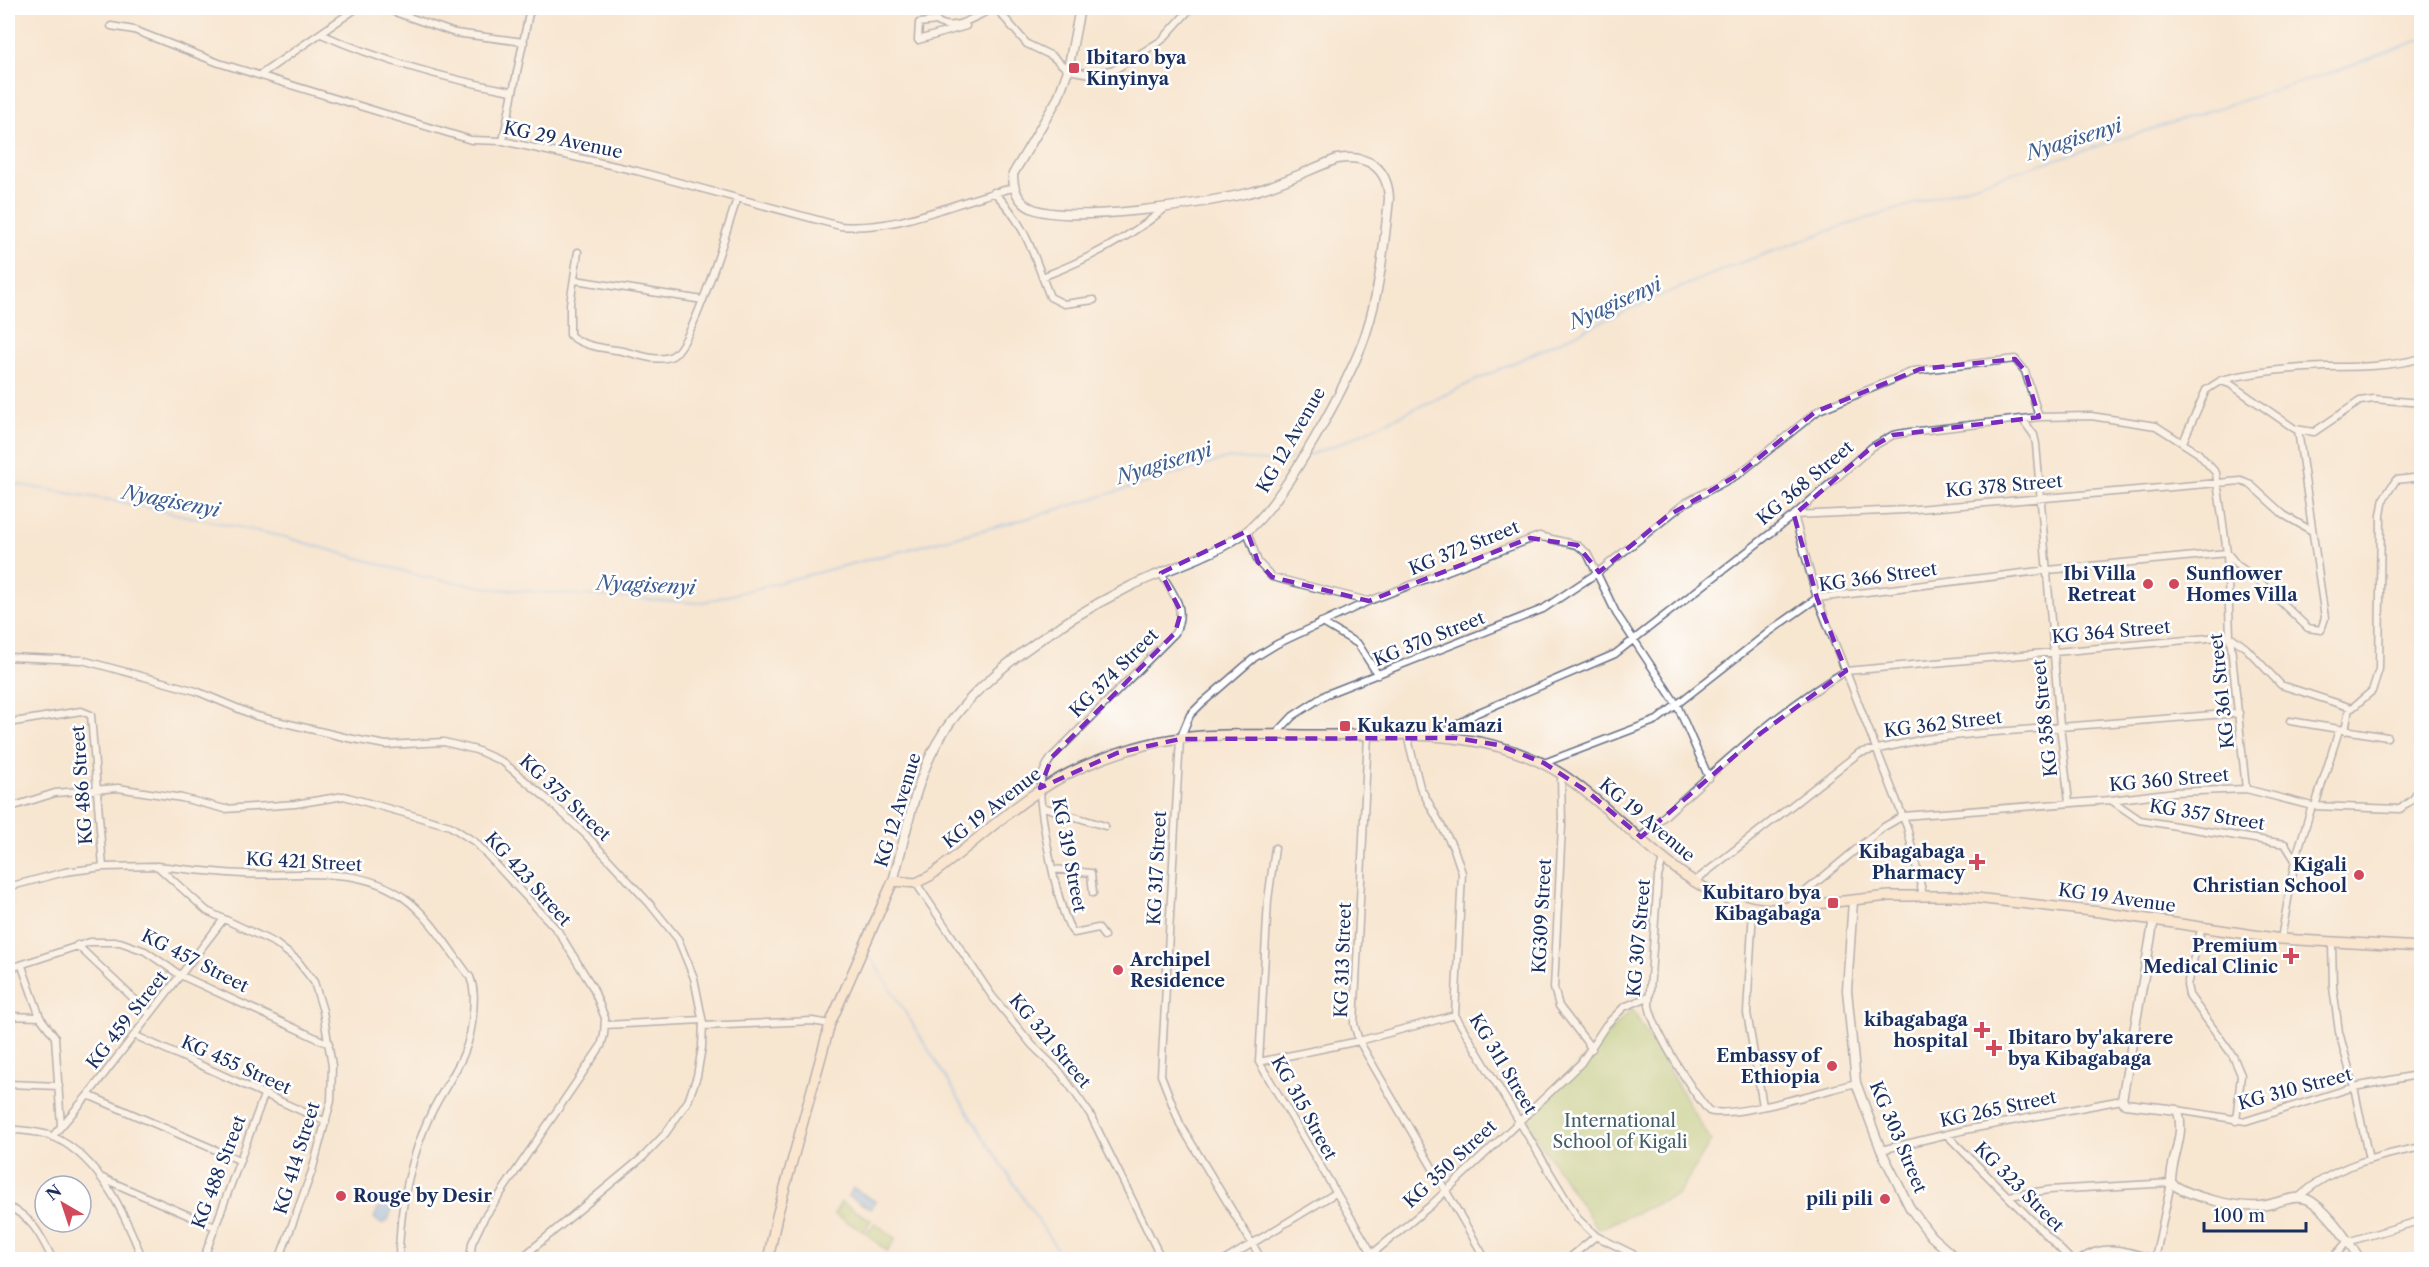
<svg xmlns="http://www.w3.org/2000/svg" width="2429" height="1267" font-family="'Libre Caslon Text',serif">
<rect width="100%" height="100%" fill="#fff"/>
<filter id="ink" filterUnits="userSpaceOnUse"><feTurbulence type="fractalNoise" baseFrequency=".0167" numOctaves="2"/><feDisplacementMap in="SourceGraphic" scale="12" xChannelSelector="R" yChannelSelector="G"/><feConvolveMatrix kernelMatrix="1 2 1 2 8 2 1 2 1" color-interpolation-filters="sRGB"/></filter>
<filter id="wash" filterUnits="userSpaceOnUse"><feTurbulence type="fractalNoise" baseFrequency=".008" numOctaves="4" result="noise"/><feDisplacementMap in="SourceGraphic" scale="24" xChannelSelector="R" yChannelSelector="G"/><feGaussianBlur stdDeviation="1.35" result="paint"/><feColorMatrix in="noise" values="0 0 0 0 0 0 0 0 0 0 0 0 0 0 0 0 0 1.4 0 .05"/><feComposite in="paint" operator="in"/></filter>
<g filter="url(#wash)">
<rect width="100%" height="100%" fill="#f7e6d0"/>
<path fill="#a6ca74" stroke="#607c69" stroke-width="1.5" d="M1632,1009L1711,1141L1678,1195L1598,1229L1525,1121Z
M841,1202L871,1220L864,1232L834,1214Z
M875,1223L896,1239L887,1251L866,1234Z"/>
<path fill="#7db4ec" stroke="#4c72a5" stroke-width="1.5" d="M853,1188L875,1201L871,1209L848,1196Z
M385,1202L392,1208L388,1221L381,1224L374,1218L380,1205Z"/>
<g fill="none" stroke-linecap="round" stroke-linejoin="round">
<path stroke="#7db4ec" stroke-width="2" d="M1309,455L1339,444L1629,309L1729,267L1834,229L2336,71L2422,39
M8,483L116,501L285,537L424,577L496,589L700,603L1025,519L1229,458L1276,462L1301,457
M872,959L978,1129L1064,1260"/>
</g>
</g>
<g filter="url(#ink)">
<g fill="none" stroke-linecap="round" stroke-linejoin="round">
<g stroke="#686f86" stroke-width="9">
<path id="minor" d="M383,8L455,33L524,42
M111,26L134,30L219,63L471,140L503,141L637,171L840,226C902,231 954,201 1013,188
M966,26L918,40L919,23L937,21C953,35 978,13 996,8L1027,44L1052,56L1068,70L1091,74L1116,69L1162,40L1191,8
M321,34C382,61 446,79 511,91
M260,75L357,8
M503,141L529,13L536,8
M994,192C1027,225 1033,255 1050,297L1064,304L1094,300
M578,252L570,304V335C583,347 605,348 622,351C637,354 658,363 672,356C693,346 728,225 737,199
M1042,277C1087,260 1129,238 1167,207
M575,280L703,300
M2221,380C2254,372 2291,368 2326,367C2358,367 2390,367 2422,358
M2023,420L2034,435L2036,444L2060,726L2069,802
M2183,442L2206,390L2220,381L2230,384L2295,429L2314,432L2360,401L2374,399L2422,403
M1247,531L1258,562L1272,577L1368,601
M1321,622L1358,644L1378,675
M8,657L82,660L196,691L256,716L348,738L386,745L444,742L476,750L503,762L546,798L585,834L649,903L678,939L694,978L703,1023L702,1047L697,1076L688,1101L665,1134L643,1157L519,1260
M2290,721L2387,737
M8,723L81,711L91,715L103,867
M2345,731L2349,708
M1275,735L1293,716L1327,694L1543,609L1597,573L1685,503L1739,474L1819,410L1914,371L2015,359L2025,371L2039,417
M1368,735L1354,1024L1359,1041L1486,1260
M1407,735L1420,787L1454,849L1462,873L1455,1015L1578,1219L1596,1236L1645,1260
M1438,736L1477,713L1615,654L1794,515L1872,447L1893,435L1910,432L2039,417L2091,416L2156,426L2198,453L2216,473L2227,553L2230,636L2246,789
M1544,763L1657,720L1769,632L1817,598L2048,570L2227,553L2237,565L2257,579L2308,628L2321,630L2325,618L2298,430
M1561,774L1562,825L1554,988L1559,1006L1592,1049
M2111,800L2140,820L2285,844L2295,860
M2315,806L2339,730
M1043,807L1105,826
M8,808L55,793L118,788L182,798L225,809L295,804L344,796L450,826L475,842L558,931L593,988L605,1018L604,1035L601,1046L484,1218L472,1243L470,1260
M1641,837C1706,780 1771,714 1846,671L2230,636L2246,648L2281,685L2352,708L2372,691L2379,669L2381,515L2384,498L2396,480L2422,477
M1275,848L1268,900L1259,1062L1376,1260
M1663,859L1658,877L1649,1005C1653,1030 1692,1091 1709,1111C1733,1119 1827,1090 1856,1083
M157,866C186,869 215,873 244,874C297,877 357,864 403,897C430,916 450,951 470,977C475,989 474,1000 473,1013C470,1065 441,1084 424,1129C408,1170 399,1216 399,1260
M1053,869L1091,873L1093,893
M1695,881L1859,753L1925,739L1982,733L2239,713
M916,883L992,996L1032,1045L1060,1072L1090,1114L1162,1260
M8,887L65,872L103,867L157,866L207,911L275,943L297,960L314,982L323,1011L332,1066L331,1101L312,1171L279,1260
M1923,895L1907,827L1817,598L1794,515L1905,510L2241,481L2251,485L2284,515L2312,531
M1788,906L1882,828L1903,816L2111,800L2175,792L2246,789L2312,806L2400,809L2414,798L2422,782
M1753,909L1747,1013L1763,1106
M2202,926L2187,985L2189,995L2233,1056L2241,1075L2236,1121
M1104,936L1098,928L1074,933C1059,919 1039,811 1040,787C1041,776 1045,766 1052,757L1175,633C1187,607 1174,596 1161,573
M2281,939L2295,860L2312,806
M2332,943L2333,987L2339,1032L2354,1087L2369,1160
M77,945L150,1014
M22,966L40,1017L55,1037L61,1126
M8,969L90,942H120L145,951L180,975L329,1044
M8,1016L40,1017
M605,1025L702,1020
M703,1026L812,1021L830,1024
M134,1035L326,1122
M1259,1062L1359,1041L1455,1015
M8,1084L59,1086
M88,1095L239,1160
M2177,1110L2246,1121L2354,1087L2422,1074
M8,1129C22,1131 40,1131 54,1137C101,1159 125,1215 143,1260
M1947,1135L2071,1260
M52,1137L88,1095L223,920
M1881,1150L1965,1130L2122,1100
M100,1177L215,1227
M2008,1196L2049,1190L2171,1183L2155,1259
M2298,1198C2332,1166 2377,1156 2422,1147
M8,1207C32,1216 42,1238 53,1260
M1372,1254L1430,1206L1581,1063L1606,1025L1624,1007L1648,997
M203,1260L264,1095
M1225,1260L1334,1194
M1262,1260L1180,1124L1161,1075L1180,739L1190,715L1201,704L1254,658L1277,644L1369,601L1539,536L1577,545L1587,553L1616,613L1677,705L1709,778
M1567,1260L1596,1236
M2080,1260C2103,1241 2131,1252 2157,1260
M2331,1260L2347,1242L2422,1220"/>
</g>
<g stroke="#686f86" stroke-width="11">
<path id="tertiary" d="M893,881C906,836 914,784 937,743C974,677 1063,620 1129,587C1167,568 1213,557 1247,531C1283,503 1352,378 1366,333C1380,291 1384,244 1389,199C1388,168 1368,154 1337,159C1308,170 1278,186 1248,193C1205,203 1068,225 1031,208C1017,201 1013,188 1013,174L1058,98L1068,70L1080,8
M1853,900L1847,990L1856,1083L1881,1150L1910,1208L1931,1236L1958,1260
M2154,919L2122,1100L2125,1104L2177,1110C2187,1132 2170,1160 2171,1183C2190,1197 2236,1208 2260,1206C2275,1205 2295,1193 2309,1200C2330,1212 2347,1241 2361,1260"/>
</g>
<g stroke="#686f86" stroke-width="12">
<path id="secondary" d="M768,1260L777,1216L830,1024L893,881L916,883L930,876C981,839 1023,793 1082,767C1112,754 1148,742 1181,738C1225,733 1272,735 1317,735C1399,735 1490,727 1563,775C1627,817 1690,906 1771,909L1889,896H1958L2100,912L2281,939L2422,947"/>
</g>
<use href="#minor" stroke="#fff" stroke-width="6"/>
<use href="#tertiary" stroke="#fff" stroke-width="8"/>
<use href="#secondary" stroke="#fce5cf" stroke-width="9"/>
</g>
</g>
<path d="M0 0H2429V1267H0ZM2015,359L2025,371L2039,417L1893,435L1872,447L1794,515L1817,598L1846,671L1761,733L1641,837L1588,792L1544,763L1498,745L1456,738L1180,739L1117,753L1040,788L1052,757L1175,633L1181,612L1161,573L1247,531L1258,562L1272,577L1369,601L1530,538L1577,545L1599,572L1666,517L1739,474L1815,412L1920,369Z" fill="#f7e6d0" fill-opacity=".55" fill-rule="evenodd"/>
<path fill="none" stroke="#7b2cbf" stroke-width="4.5" stroke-dasharray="12 8" stroke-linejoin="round" d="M2015,359L2025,371L2039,417L1893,435L1872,447L1794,515L1817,598L1846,671L1761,733L1641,837L1588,792L1544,763L1498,745L1456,738L1180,739L1117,753L1040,788L1052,757L1175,633L1181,612L1161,573L1247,531L1258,562L1272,577L1369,601L1530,538L1577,545L1599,572L1666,517L1739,474L1815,412L1920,369Z"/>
<g fill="#d1495b" stroke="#fff" stroke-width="2">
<rect x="1068" y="62" width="12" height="12" rx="3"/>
<circle cx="2148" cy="584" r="6"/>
<circle cx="2174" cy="584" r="6"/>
<rect x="1339" y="720" width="12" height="12" rx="3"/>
<path d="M1974 853h6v6h6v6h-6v6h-6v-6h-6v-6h6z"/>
<circle cx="2359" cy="875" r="6"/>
<rect x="1827" y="897" width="12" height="12" rx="3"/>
<path d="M2288 947h6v6h6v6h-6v6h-6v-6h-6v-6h6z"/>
<circle cx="1118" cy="970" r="6"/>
<path d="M1979 1021h6v6h6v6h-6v6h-6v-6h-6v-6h6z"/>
<path d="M1991 1039h6v6h6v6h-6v6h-6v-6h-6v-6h6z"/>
<circle cx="1832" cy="1066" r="6"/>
<circle cx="341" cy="1196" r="6"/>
<circle cx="1885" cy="1199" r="6"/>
</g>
<g text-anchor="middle" stroke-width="5" stroke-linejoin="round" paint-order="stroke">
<g font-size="18" font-weight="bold" fill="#1b2f5e" stroke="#fff" text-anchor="end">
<text x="1086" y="64" text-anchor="start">Ibitaro bya<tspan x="1086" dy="21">Kinyinya</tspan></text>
<text x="2136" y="580">Ibi Villa<tspan x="2136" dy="21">Retreat</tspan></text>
<text x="2186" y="580" text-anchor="start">Sunflower<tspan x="2186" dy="21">Homes Villa</tspan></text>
<text x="1357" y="732" text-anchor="start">Kukazu k'amazi</text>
<text x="1965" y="858">Kibagabaga<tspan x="1965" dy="21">Pharmacy</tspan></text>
<text x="2347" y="871">Kigali<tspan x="2347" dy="21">Christian School</tspan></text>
<text x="1821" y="899">Kubitaro bya<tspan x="1821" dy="21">Kibagabaga</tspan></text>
<text x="2278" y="952">Premium<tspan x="2278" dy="21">Medical Clinic</tspan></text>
<text x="1130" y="966" text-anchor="start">Archipel<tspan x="1130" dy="21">Residence</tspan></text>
<text x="1968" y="1026">kibagabaga<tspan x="1968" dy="21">hospital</tspan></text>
<text x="2008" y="1044" text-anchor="start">Ibitaro by'akarere<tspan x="2008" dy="21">bya Kibagabaga</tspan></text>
<text x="1820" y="1062">Embassy of<tspan x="1820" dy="21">Ethiopia</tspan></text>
<text x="353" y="1202" text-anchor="start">Rouge by Desir</text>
<text x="1873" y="1205">pili pili</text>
</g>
<g font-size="18" fill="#1b2f5e" stroke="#fff">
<text transform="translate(563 140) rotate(12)" y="6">KG 29 Avenue</text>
<text transform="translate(1291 440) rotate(-60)" y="6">KG 12 Avenue</text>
<text transform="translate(1805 483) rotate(-40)" y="6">KG 368 Street</text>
<text transform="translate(2004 486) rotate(-5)" y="6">KG 378 Street</text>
<text transform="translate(1464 548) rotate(-22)" y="6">KG 372 Street</text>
<text transform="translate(1878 577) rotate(-8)" y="6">KG 366 Street</text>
<text transform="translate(2111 632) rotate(-5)" y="6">KG 364 Street</text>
<text transform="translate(1429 639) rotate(-22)" y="6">KG 370 Street</text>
<text transform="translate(1114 673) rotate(-45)" y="6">KG 374 Street</text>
<text transform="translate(2222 691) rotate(-96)" y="6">KG 361 Street</text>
<text transform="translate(2045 718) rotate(-96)" y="6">KG 358 Street</text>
<text transform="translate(1943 724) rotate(-7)" y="6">KG 362 Street</text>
<text transform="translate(2169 780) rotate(-5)" y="6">KG 360 Street</text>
<text transform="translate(82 785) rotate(-94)" y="6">KG 486 Street</text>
<text transform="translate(565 798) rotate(43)" y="6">KG 375 Street</text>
<text transform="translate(992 808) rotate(-38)" y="6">KG 19 Avenue</text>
<text transform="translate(898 810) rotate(-73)" y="6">KG 12 Avenue</text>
<text transform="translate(2207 815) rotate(9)" y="6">KG 357 Street</text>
<text transform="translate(1647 820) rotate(40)" y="6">KG 19 Avenue</text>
<text transform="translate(1069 855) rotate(79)" y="6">KG 319 Street</text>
<text transform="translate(304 862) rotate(3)" y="6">KG 421 Street</text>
<text transform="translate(1157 868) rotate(-87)" y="6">KG 317 Street</text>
<text transform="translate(528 879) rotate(48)" y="6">KG 423 Street</text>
<text transform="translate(2117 898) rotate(8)" y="6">KG 19 Avenue</text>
<text transform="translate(1542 916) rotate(-87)" y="6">KG309 Street</text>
<text transform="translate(1639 938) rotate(-85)" y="6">KG 307 Street</text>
<text transform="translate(1343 960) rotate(-88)" y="6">KG 313 Street</text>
<text transform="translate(195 961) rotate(27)" y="6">KG 457 Street</text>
<text transform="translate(127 1020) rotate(-52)" y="6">KG 459 Street</text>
<text transform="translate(1050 1041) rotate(50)" y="6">KG 321 Street</text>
<text transform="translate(1503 1064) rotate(59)" y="6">KG 311 Street</text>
<text transform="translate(236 1065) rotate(24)" y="6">KG 455 Street</text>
<text transform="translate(2295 1089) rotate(-15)" y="6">KG 310 Street</text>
<text transform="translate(1304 1108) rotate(61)" y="6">KG 315 Street</text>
<text transform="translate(1998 1109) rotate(-12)" y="6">KG 265 Street</text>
<text transform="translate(1898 1137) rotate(67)" y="6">KG 303 Street</text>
<text transform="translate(297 1158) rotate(-73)" y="6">KG 414 Street</text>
<text transform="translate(1450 1164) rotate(-43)" y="6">KG 350 Street</text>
<text transform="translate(219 1172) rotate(-69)" y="6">KG 488 Street</text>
<text transform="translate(2019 1187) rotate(45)" y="6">KG 323 Street</text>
</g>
<g font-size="18" fill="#455e65" stroke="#fff">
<text x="1620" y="1127">International<tspan x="1620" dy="21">School of Kigali</tspan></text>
</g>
<g font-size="20" font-style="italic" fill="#3d5e90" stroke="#fff">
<text transform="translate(2074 139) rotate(-17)" y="7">Nyagisenyi</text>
<text transform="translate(1615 303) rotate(-24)" y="7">Nyagisenyi</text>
<text transform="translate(1164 463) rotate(-17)" y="7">Nyagisenyi</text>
<text transform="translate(171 501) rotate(11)" y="7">Nyagisenyi</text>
<text transform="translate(646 585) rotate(3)" y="7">Nyagisenyi</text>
</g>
</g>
<rect width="2429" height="1267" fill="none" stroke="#fff" stroke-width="30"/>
<g transform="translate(63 1204) rotate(321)"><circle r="28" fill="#ffffff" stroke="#a4acbf" stroke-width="1.5"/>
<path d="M0-4.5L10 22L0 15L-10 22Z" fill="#d1495b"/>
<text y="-9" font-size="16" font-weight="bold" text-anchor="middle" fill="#1b2f5e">N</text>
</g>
<path d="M2204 1222v9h102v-9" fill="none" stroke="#1b2f5e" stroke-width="3"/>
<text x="2213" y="1222" font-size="18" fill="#1b2f5e" stroke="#ffffff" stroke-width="4.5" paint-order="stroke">100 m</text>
</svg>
